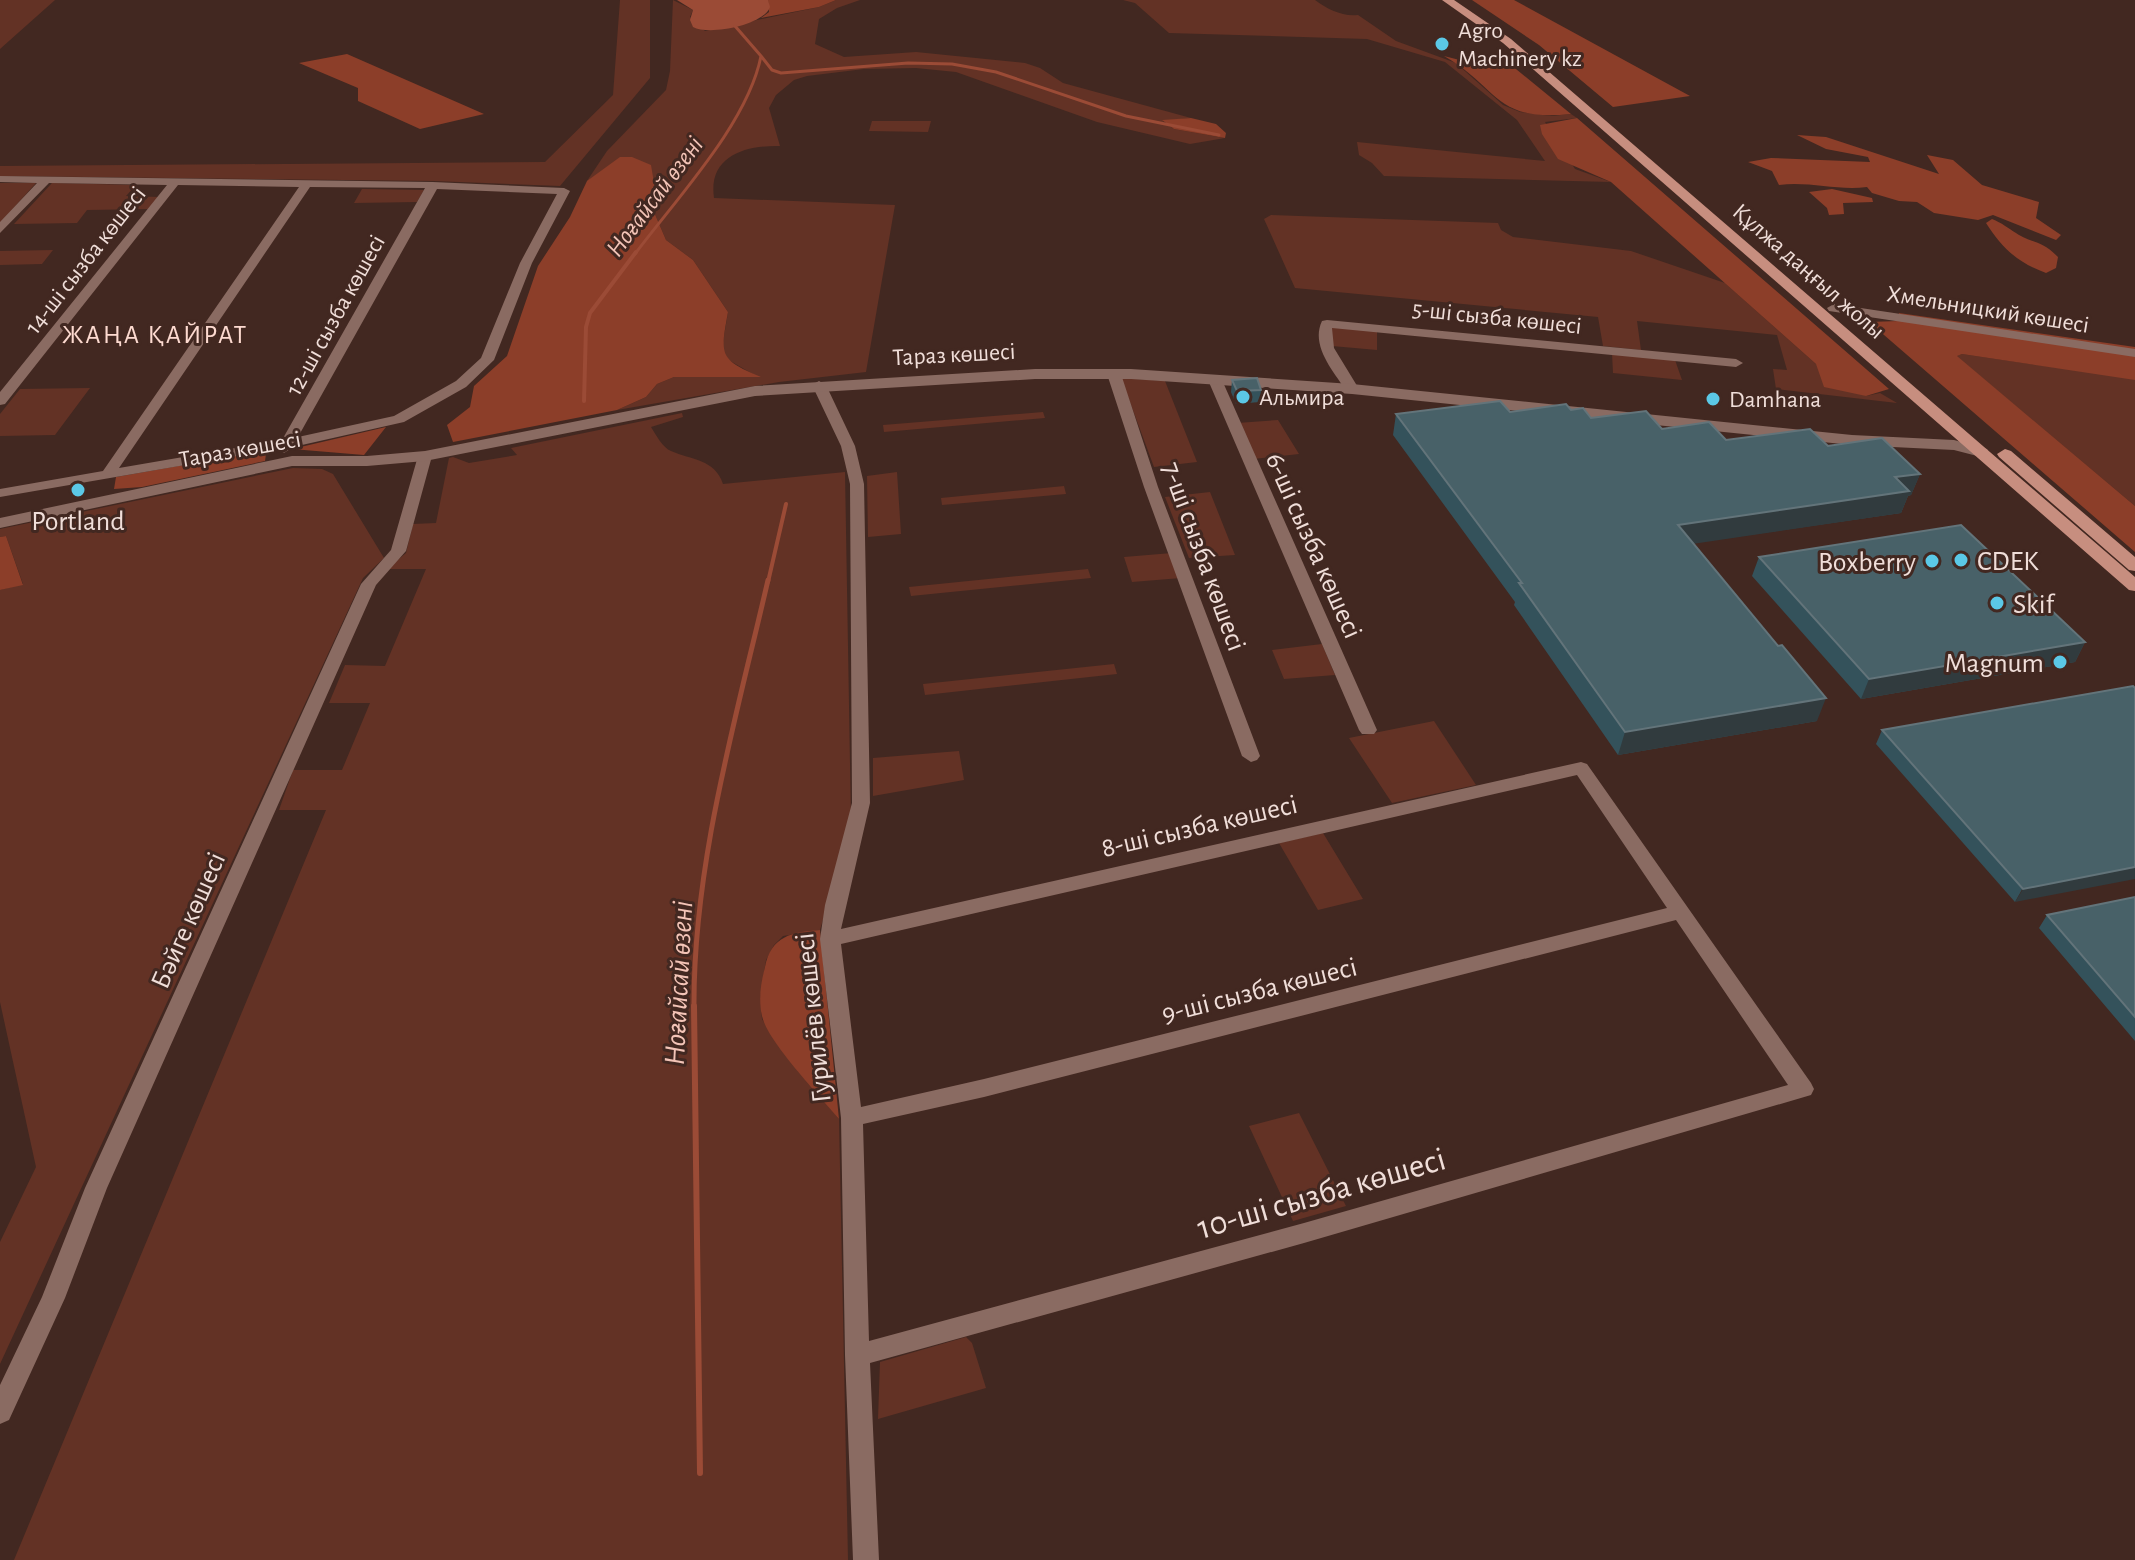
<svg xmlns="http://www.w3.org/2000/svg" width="2135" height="1560" font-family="'Alegreya Sans',sans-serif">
<rect width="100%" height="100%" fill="#422821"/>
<path fill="#633225" d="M0,0H55L0,49Z
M620,0H650V78L560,186L434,181L0,176V166L545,162L613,95Z
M673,0L693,10L690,17L705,31L819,7L836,0H860L837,8L819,19L815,44L844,57L916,52L1025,63L1040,68L1063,83L1191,118L1163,121L1174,129L1225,138L1190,144L1097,122L956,72L916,68L864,69L807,76L794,80L776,95L769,108L780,146C745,145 708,156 714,198L895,205L866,372L779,382L617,410L646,397L657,384L674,377H758L725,358L722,348L728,312L693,260L666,240L654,212V183L587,181L607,151L666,90L670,71Z
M1123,0H1315C1327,9 1343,17 1358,15L1396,41L1456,63L1503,105L1520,112L1551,116L1571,114L1577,118L1545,122L1575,169L1611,182L1384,176L1372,163L1359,155L1357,142L1545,161L1517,120L1445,62L1367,39L1169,33L1135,3Z
M872,121H931L928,132L869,131Z
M0,183H36L0,223Z
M52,183L136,185L126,196L160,197L150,209L87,210L77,223L14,224Z
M362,189L424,190L417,202L354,203Z
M1271,215L1498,223L1501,230L1513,237L1631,251L1725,283L1816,364L1866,396L1880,393L1897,403L1776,389L1773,369L1787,370L1777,335L1637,321L1641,350L1603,346L1598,317L1295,288L1264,219Z
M53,250L42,264L0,265V251Z
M1333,327L1377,330V350L1332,346L1328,330Z
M1612,353L1675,360L1682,380L1613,373Z
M1962,354L2135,379V506L1956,356Z
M1121,378L1165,381L1197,462L1154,467Z
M90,388L55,435L0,436V414L20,389Z
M1043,412L1045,418L884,432L883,425Z
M682,413L683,417L651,427C656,435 663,448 671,451C691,460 715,459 723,484L845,472L851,821L820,930L783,936L774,945L766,960L760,999L762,1019L777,1043L839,1119L848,1560H14L326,810H279L293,770H342L370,703H329L345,665L385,666L426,569H387L406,553L413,524L436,523L449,458L453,457L469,463L517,455L511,448Z
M1278,420L1299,454L1253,459L1237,423Z
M293,468L322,469L333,474L384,558L363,578L0,1364V1242L36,1167L0,1002V590L23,584L6,536L0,537V529Z
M897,472L901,534L868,537L867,476Z
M1064,486L1066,494L942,505L941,498Z
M1210,492L1235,555L1189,558L1165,497Z
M1172,553L1181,578L1132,582L1124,557Z
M1088,569L1091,578L911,596L909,587Z
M1322,644L1335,675L1284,679L1272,650Z
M1114,664L1117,674L925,695L923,684Z
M1434,721L1476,785L1392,803L1349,738Z
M959,751L964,780L873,796V758Z
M1323,833L1363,899L1318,910L1279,843Z
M1299,1113L1346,1206L1293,1221L1249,1126Z
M966,1337L972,1343L986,1388L878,1419L880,1362Z"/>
<path fill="#8c3e29" d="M768,0H836L819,7L761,18L769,12Z
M1472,0H1514L1690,96L1613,107L1539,45Z
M347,54L484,114L420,129L358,101V88L299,63Z
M1444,56L1479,65L1505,60L1571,114C1493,122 1500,88 1444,56Z
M1191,118L1216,124L1226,133L1225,138L1174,129L1162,120Z
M1577,118L1889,389L1866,396L1824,387L1816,364L1611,182L1558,159L1542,134L1540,125Z
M1797,135L1826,137L1939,174L1927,155L1953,160L1982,185L2039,202L2036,218L2061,235L2056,240L1993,215L1978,220L1934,213L1917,202L1899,201L1872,193L1867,187C1838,191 1809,181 1779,185L1772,171L1748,162L1771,158L1870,162L1868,157L1826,149Z
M620,157H632L651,165L654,183V212L666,240L693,260L728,312C720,356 719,359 761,377H674L657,384L646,397L617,410L453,442L447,425L470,407L474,386L507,356L538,266L570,217L587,181Z
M1832,189L1872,198L1873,202L1843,203L1844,214L1829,215L1827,208L1809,192Z
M1992,219C2002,223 2008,228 2016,233C2032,244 2040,239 2058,257L2056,268L2046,273C2018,263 2002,248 1986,223Z
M1899,313L2135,347V380L1962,354L1957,356L2135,506V552L1869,322L1898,321Z
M386,427L364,455L292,449Z
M257,452L266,454L265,461L142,487L114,489L116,477Z
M6,536L23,585L0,590V537Z
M820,930L839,1119C821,1097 767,1041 762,1016C758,999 761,983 765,967C771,936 792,932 820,930Z"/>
<path fill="#9b4b36" d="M677,0H768L770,7C764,25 709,36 693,27L690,20L693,10Z"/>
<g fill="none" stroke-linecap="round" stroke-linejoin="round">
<path stroke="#9b4b36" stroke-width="3" d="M761,56L772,70L781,73L908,63L952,64L996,72L1126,116L1219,135
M635,254C676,199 748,123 761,56L735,26"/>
<path stroke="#9b4b36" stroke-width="4" d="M584,401L586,327L590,313L636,252
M768,582L786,504"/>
<path stroke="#9b4b36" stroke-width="5" d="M694,1008C693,864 736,719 768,580"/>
<path stroke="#9b4b36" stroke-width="6" d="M694,1006L700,1473"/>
<path fill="#8a6b62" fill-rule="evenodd" d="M0,176L433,182L564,188L570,191L532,263L494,360L466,387L404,422L293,447L284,453L277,449L0,497V489L103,471L299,187L178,185L5,404L0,405V392L167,185L49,183L0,233V222L37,183L0,182ZM310,187L425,188L282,440L119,468ZM437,189L557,194L520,263L481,358L456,381L394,416L298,437Z
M1327,320L1736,359L1743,363L1736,367L1332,328L1334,348L1359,389L1352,393L1347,392C1334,372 1310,346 1322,321Z
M1114,370L1121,374L1158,487L1260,756L1257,760L1251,762L1242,756L1144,487L1107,374Z
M1215,376L1222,380L1377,730L1374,734H1362L1359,730L1208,380Z
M819,381L826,385L855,446L864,484L870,803L841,929L1581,762L1587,764L1811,1083L1814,1089L1811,1095L1304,1243L870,1363L879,1560H853L845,1355L841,1118L820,939L825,905L852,803L850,484L841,446L812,385ZM1577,775L1667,908L984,1079L861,1107L841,944ZM1676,920L1788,1085L1304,1223L869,1341L863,1124L984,1097Z
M425,452L432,456L406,551L376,585L107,1188L65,1298L9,1420L0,1424V1385L42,1297L85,1188L361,584L391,550L418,456Z"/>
<path fill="#8a6b62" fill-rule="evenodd" d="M1834,304L2135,349V357L1829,311L1827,308Z
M1035,369H1131L1352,384L1852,435L1954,440L1987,449L1989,452L1981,457L1954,450L1852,445L1352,394L1131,379H1035L755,396L425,461L367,466H292L0,528V518L292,456H367L425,451L755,386Z"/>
<path fill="#c78e7f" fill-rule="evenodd" d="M1442,0H1454L1511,39L2135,577V591L2129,590L1503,43Z
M2005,449L2011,451L2135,557V571L2129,570L1999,457L1997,454Z"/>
</g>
<path fill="#34525b" d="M1232,380L1261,390L1260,402L1236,404L1231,392Z
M1571,410L1591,418L1662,429L1726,440L1828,446L1920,474L1911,495L1908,496L1901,513L1693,543L1817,721L1618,755L1514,605L1515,602L1393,435L1396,414Z
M1759,557L2085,642L2075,662L1861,699L1752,576Z
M2135,688L2015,902L1876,744L1882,730Z
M2135,897V1041L2039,928L2047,915Z"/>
<path fill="#313b3e" d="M1920,474L1911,495L1908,496L1901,513L1672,547L1678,525L1895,477Z
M2085,642L2075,662L1861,699L1869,679Z
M1826,698L1817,721L1618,755L1625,732Z
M2135,867V879L2015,902L2023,889Z"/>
<path fill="#486168" stroke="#63747a" stroke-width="2" d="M1257,378L1261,390L1237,391L1232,380Z
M1500,401L1510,412L1566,404L1571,410L1583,408L1591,418L1646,411L1662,429L1709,422L1726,440L1810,429L1828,446L1882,438L1920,474L1895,477L1909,491L1678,525L1778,646L1782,645L1826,698L1625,732L1519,583H1522L1396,414Z
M1961,525L2085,642L1869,679L1759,557Z
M2133,686L2135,688V867L2023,889L1882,730Z
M2135,897V1017L2047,915Z"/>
<g fill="#5bc8e6" stroke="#422821" stroke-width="3">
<circle cx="1442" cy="44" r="8"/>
<circle cx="1243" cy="397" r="8"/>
<circle cx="1713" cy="399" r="8"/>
<circle cx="78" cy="490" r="8"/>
<circle cx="1961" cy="560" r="8"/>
<circle cx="1932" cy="561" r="8"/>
<circle cx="1997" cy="603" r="8"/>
<circle cx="2060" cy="662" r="8"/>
</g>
<g text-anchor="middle" stroke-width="6" stroke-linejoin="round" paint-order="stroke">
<g font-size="24" fill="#f0ded9" stroke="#422821" text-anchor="start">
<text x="1458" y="38">Agro<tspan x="1458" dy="28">Machinery kz</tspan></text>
<text x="1259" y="405">Альмира</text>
<text x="1729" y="407">Damhana</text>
</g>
<g font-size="24" fill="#f0ded9" stroke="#422821">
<text transform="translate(85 260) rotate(-52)" y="8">14-ші сызба көшесі</text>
<text transform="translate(1809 271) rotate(41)" y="8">Құлжа даңғыл жолы</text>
<text transform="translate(1988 309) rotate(9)" y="8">Хмельницкий көшесі</text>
<text transform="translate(335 315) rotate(-61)" y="8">12-ші сызба көшесі</text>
<text transform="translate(1497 317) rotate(6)" y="8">5-ші сызба көшесі</text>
<text transform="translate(954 354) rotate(-3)" y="8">Тараз көшесі</text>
<text transform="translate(240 449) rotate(-10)" y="8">Тараз көшесі</text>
</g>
<g font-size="26" font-style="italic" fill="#f3c4b7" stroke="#422821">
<text transform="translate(654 196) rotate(-53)" y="9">Ноғайсай өзені</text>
</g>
<g font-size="26" letter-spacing="2" fill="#fddad0" stroke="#422821">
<text x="155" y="343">ЖАҢА ҚАЙРАТ</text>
</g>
<g font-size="28" fill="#f0ded9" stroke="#422821" text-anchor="start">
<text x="78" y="530" text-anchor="middle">Portland</text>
<text x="1977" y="570">CDEK</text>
<text x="1916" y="571" text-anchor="end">Boxberry</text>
<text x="2013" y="613">Skif</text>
<text x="2044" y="672" text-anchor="end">Magnum</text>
</g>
<g font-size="28" fill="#f0ded9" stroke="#422821">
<text transform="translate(1315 545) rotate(66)" y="10">6-ші сызба көшесі</text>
<text transform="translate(1205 556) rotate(70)" y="10">7-ші сызба көшесі</text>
<text transform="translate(1199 825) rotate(-13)" y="10">8-ші сызба көшесі</text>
<text transform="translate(187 920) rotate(-66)" y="10">Бәйге көшесі</text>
<text transform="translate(1259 989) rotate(-14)" y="10">9-ші сызба көшесі</text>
<text transform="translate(812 1018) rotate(-96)" y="10">Гурилёв көшесі</text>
</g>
<g font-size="30" font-style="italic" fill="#f3c4b7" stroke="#422821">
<text transform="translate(678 983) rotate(-87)" y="10">Ноғайсай өзені</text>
</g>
<g font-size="34" fill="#f0ded9" stroke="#422821">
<text transform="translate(1321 1192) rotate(-16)" y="12">10-ші сызба көшесі</text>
</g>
</g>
</svg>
